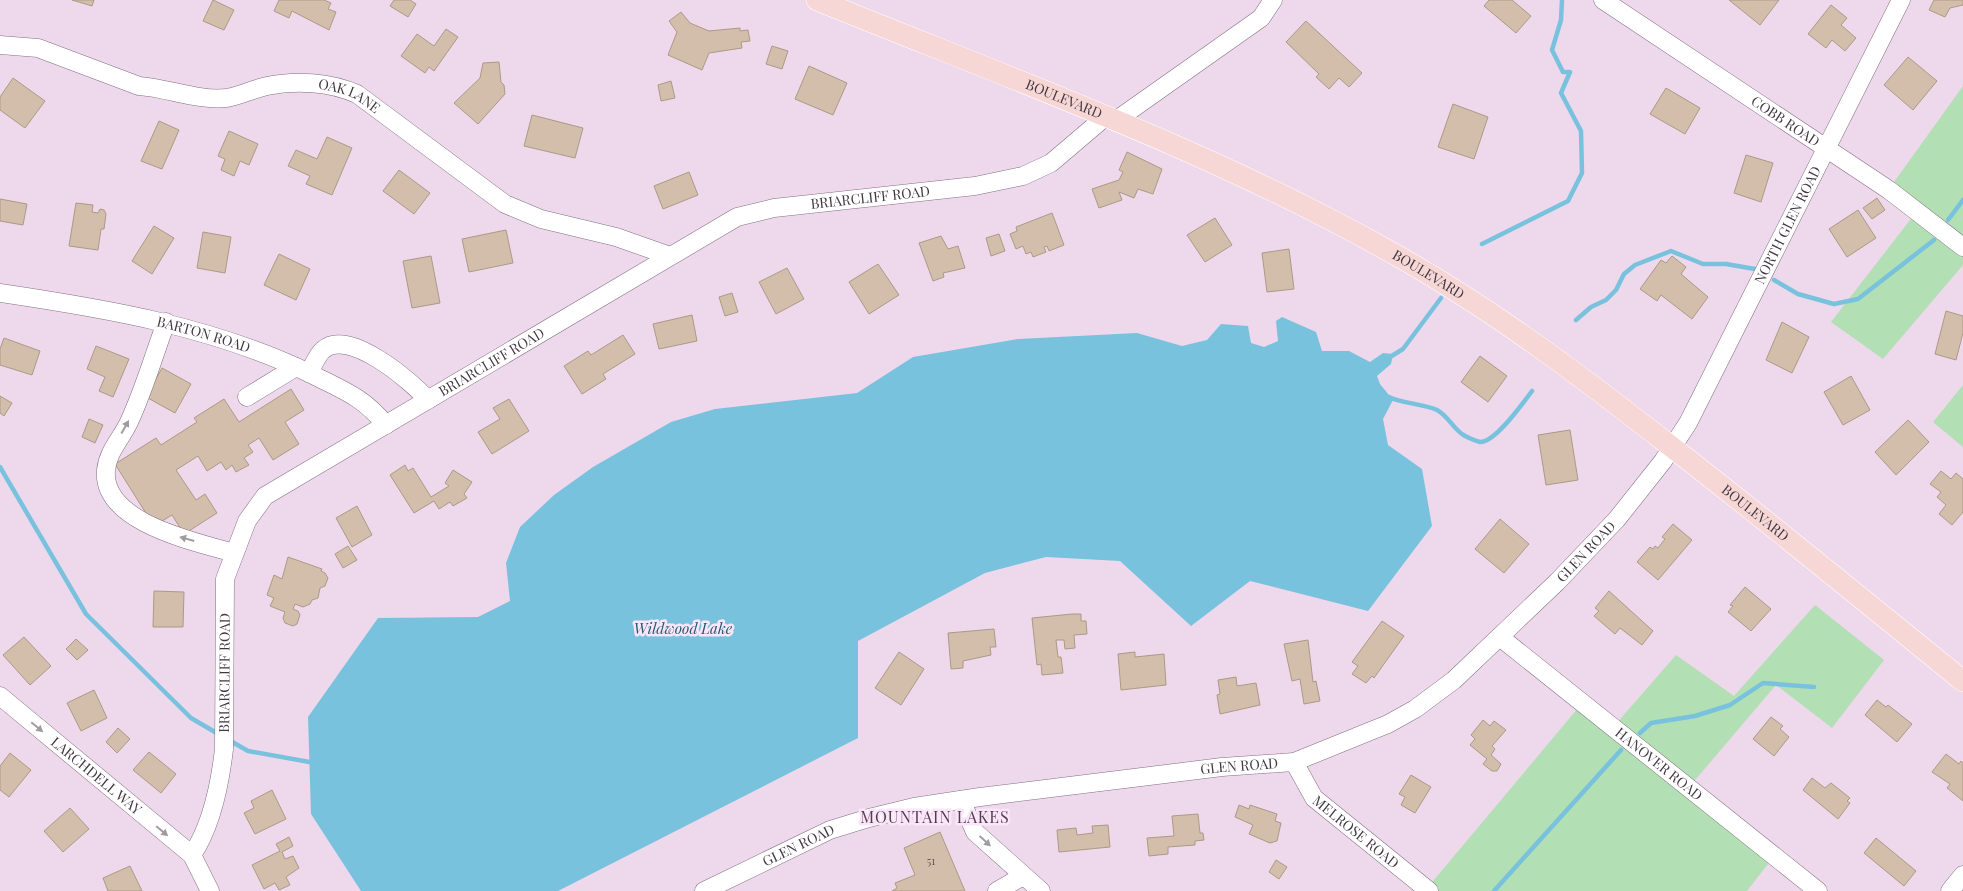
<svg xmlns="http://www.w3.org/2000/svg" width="1963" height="891" font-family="'Playfair Display',serif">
<rect width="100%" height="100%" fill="#eed8ec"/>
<path fill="#b2dfb4" d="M1963,86V265L1883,359L1831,322L1917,211L1889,189Z
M1963,385V447L1933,422Z
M1815,605L1884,660L1832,728L1776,685L1690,786L1775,855L1747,891H1433L1428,887L1584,701L1615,725L1676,655L1734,696Z"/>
<path fill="#79c2de" d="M1282,317L1316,332L1322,351H1349L1370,362L1383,353L1393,354L1391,364L1377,376L1380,384L1393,400L1383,419L1388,445L1422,469L1432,526L1368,611L1250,581L1191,626L1120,561L1046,557L985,573L858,641V738L558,891H361L311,814L308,717L378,618L478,617L510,601L506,563L520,527L554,495L593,467L671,422L715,409L857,393L913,357L1018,339L1137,333L1182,346L1207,340L1221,324L1248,326L1251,343L1264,347L1278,341L1276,321Z"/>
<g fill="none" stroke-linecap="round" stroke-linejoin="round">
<path stroke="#79c2de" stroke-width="4.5" d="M1948,220L1963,200
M1482,244L1568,201L1582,173L1581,131L1561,93L1570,72H1563L1552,50L1561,20L1562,0
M1774,280L1798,294L1834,304L1858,299L1934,240
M1576,320L1591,307L1606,300L1616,290L1624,274L1635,265L1671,251L1703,264H1726L1755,269
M1390,357L1403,349L1441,298
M1389,397C1399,403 1425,404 1437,410C1447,415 1453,428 1462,434C1466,437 1476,441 1480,442C1495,443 1523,403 1532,391
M0,467L86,614L191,718L220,735
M1640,733L1651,723L1695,716L1730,705L1763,683L1814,687
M229,740L248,751L315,763
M1494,891L1621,750"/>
</g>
<path fill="#d3beab" stroke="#ad9986" d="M72,0H94L92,6Z
M213,0L234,10L224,30L203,21Z
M279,0H324L331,3L328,9L336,12L329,30L292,11L289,18L274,11Z
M394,0H410L416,4L408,17L390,6Z
M1489,0H1512L1531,16L1516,33L1484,6Z
M1729,0H1779L1760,25Z
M1934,0H1963V5L1950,8L1945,17L1929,10Z
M1831,5L1847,18L1841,25L1856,38L1845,51L1832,40L1826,48L1808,34Z
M681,12L690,23L709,31L740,28V31L748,30L750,41L741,42L742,48L709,53L702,70L668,55L677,32L669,21Z
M1306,21L1362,73L1349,87L1339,78L1329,89L1316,77L1319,74L1286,42Z
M446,29L458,37L434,71L429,67L425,73L401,56L417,34L434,46Z
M772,46L788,51L782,69L766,64Z
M1908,57L1937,81L1913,110L1884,85Z
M499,62L501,82L504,85L505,94L478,124L454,103L480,78L483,63Z
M809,66L847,83L833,115L795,99Z
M13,78L45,101L25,128L0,110V97Z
M671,81L675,98L661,101L658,85Z
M1666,88L1700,108L1685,134L1650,114Z
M1453,104L1488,117L1474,159L1438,147Z
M532,115L583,128L575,158L524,146Z
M159,121L179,130L162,169L141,161Z
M229,131L258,144L249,165L240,161L234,176L221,170L225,159L218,156Z
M327,137L352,148L332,195L306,184L310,176L288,166L296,150L317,159Z
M1127,152L1162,169L1153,194L1138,189L1134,198L1119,192L1122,200L1099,208L1092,189L1119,180L1123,172L1119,170Z
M1746,155L1773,163L1761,202L1734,193Z
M399,170L430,193L414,214L383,191Z
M689,172L698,195L663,209L654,186Z
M1877,198L1885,210L1872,219L1863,208Z
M0,199L27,204L23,225L0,221Z
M76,203L93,205L92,212L98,213L100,209L104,210L106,214L104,229H101L98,250L69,246Z
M1858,210L1876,238L1847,257L1829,229Z
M1052,213L1064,245L1049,251L1047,246L1044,247L1046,252L1033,257L1031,252L1026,254L1023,246L1016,249L1010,234L1017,231L1016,227Z
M1215,218L1232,245L1205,262L1187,235Z
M154,226L174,238L152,274L132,261Z
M506,230L513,263L469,272L462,239Z
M203,232L231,237L225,273L197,268Z
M999,234L1005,251L991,256L986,238Z
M941,236L948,249L958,246L965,268L943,273L944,277L933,281L919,243Z
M1289,249L1294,289L1267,292L1262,253Z
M279,254L310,269L296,300L264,285Z
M431,256L440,303L412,308L403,261Z
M1672,256L1686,267L1681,274L1708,297L1692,319L1661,295L1657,301L1640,289L1661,260L1666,263Z
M878,264L899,295L869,314L849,282Z
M787,268L804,299L776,314L759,282Z
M732,293L738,312L725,316L719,297Z
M1946,311L1963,316V333L1956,360L1935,354Z
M692,315L697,341L659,349L653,324Z
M1782,322L1809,337L1792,373L1766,360Z
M623,335L635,354L603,374L606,379L582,394L564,366L588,351L591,355Z
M4,338L40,351L32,375L0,365V349Z
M96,346L129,359L113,397L99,391L105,377L87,369Z
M1480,356L1507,376L1488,402L1461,382Z
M162,368L191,384L175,413L146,397Z
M1851,376L1870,410L1843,425L1824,392Z
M291,389L304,410L285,422L299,444L273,460L259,438L248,445L253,452L244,458L249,465L236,472L232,465L226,470L221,462L207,471L198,456L176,470L196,500L205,494L217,513L184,534L172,515L154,526L115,464L156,438L161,445L197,422L194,418L224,399L239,422Z
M0,396L12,403L4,416L0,413Z
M509,399L529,431L492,454L478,432L500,419L493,408Z
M89,419L103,425L95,443L82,437Z
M1908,420L1929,442L1896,475L1875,452Z
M1570,430L1578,480L1546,485L1538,435Z
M405,465L408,471L413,468L431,497L449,486L445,483L453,470L472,482L464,494L467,498L453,506L450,502L439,509L434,501L414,513L390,475Z
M1941,471L1951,479L1956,473L1963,479V512L1952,525L1939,514L1946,505L1937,497L1941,492L1930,484Z
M357,506L372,535L352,547L336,518Z
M1500,519L1529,544L1504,573L1475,549Z
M1673,524L1692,540L1658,580L1637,562L1650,547L1653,549L1655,546L1658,548L1665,539L1662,537Z
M348,546L357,560L343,568L335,554Z
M288,557L322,569L321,571L325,573L328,578L325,586L320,588L318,598L312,600L310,604L303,607L295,604L293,609L298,611L300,615L297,624L293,626L285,623L283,618L285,612L270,606L274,598L267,595L274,575L282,579Z
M1745,587L1771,609L1751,631L1728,612L1733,606L1730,605Z
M154,591L184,592L183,627H153Z
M1609,591L1653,631L1642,645L1620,628L1615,634L1594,616L1599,611L1595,608Z
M1072,614H1081V621H1086L1087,634L1074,635L1075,648L1065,649L1064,640H1056L1058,657H1061L1063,673L1042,675L1041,664L1037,665L1032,618Z
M1382,621L1404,636L1374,678L1372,676L1366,683L1352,674L1358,666L1352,662Z
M994,629L996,647H990L991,655L963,661V668L951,669L948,633Z
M24,637L51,666L30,685L3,655Z
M76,639L88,650L77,660L66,649Z
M1308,640L1313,682L1316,681L1320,701L1304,704L1300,679L1292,681L1284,644Z
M899,652L924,669L901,705L875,688Z
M1135,652V657L1164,654L1166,685L1121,690L1118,654Z
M1236,677L1237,686L1256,683L1260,705L1220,714L1217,695L1220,694L1218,680Z
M94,690L107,718L81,731L67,703Z
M1877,700L1886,707L1888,705L1912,724L1897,742L1865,715Z
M1771,717L1783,726L1780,729L1789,737L1774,756L1753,739Z
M1483,720L1490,726L1494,721L1506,730L1492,746L1495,749L1491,755L1501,764L1497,771H1492L1483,764L1487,759L1470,745L1475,739L1471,735Z
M118,728L130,739L117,753L106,742Z
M149,752L176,774L161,793L133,770Z
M10,753L31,770L9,797L0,790V766Z
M1946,754L1959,764L1961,761L1963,763V801L1947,788L1950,784L1932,772Z
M1411,775L1431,787L1415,813L1401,805L1405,797L1399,794Z
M1812,778L1825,788L1831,783L1850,798L1847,801L1850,803L1838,819L1803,790Z
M272,790L286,819L255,834L244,813L254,808L251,801Z
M1239,805L1249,809L1250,805L1277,814L1275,821L1281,823L1277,841L1270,843L1249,834L1253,825L1235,817Z
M70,808L89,829L63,852L44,831Z
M1198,814L1200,833H1203L1204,840L1195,841V845L1168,847V854L1149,856L1147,838L1174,836L1172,816Z
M1108,825L1110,847L1059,852L1057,830L1076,828L1077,835L1093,833L1092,826Z
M940,832L965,891H892L897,888L895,883L915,875L904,848Z
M289,837L293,846L282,852L285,859L293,856L299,868L286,877L290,885L279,890L275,883L264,889L252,865L280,851L276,844Z
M1876,838L1916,871L1904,886L1864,853Z
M1276,860L1287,867L1279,879L1269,872Z
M130,866L142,891H108L103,878Z"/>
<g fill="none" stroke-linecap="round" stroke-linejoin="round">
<g stroke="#837082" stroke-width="19">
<g id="minor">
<path id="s1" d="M1603,0L1889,190L1963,247"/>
<path id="s2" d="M0,45L38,48L139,86C168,88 198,101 226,98C240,96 253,89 267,86C295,80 330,82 357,94L505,204L541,219L616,237L670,256"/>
<path d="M1115,121L1261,18L1273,0"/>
<path id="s3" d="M0,293C108,309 216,327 315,376C345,391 364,398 386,425"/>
<path d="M166,322C154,355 144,390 129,422C121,439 108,451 106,470C101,523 197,542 234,553"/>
<path d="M309,373C313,366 317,355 323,350C348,327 411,381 428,400"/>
<path d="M247,397L296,367"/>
<path id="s4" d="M1501,638L1818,891"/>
<path id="s5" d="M0,696L192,855"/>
<path id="s6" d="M1294,762L1314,798L1429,891"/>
<path d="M961,800L975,832L1041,891"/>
<path id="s7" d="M210,891L192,855C212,825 220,784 224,749L225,579L247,521L265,496L737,217L774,208L975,186L1023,176L1051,163L1105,117"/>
<path id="s8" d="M704,891L830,830L869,818L914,807L980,797L1222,767L1294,762L1388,724L1415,709L1454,680L1557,582L1617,519L1663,461L1688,423L1901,0"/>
<path d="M997,891L1023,876"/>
<path d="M1950,891L1963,875"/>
</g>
</g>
<g stroke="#fff" stroke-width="22">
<g id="major">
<path id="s9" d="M817,0C1014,80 1218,153 1403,259C1499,314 1586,380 1673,448C1771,524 1867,603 1963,681"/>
</g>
</g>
<use href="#minor" stroke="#fff" stroke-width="18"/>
<use href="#major" stroke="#f6d7d6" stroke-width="21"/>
</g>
<defs><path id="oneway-solid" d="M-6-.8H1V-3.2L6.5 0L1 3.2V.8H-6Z" transform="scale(1.25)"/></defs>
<g fill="#a09b9f">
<use href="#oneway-solid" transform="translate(125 427) rotate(-61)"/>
<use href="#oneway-solid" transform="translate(187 539) rotate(-164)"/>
<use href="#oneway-solid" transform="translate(37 727) rotate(40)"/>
<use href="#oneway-solid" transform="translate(162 831) rotate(40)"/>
<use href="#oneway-solid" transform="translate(985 841) rotate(43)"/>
</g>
<g text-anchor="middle" stroke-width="5" stroke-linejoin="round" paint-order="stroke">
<g font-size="11" fill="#65595a">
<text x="931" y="865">51</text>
</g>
<g font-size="14" fill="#40373f" stroke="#fbe5f9">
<text dy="5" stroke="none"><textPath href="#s2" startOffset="362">OAK LANE</textPath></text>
<text dy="5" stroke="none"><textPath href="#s9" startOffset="266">BOULEVARD</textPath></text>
<text dy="5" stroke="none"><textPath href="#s1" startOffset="219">COBB ROAD</textPath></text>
<text dy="5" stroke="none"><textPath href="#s7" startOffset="1098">BRIARCLIFF ROAD</textPath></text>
<text dy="5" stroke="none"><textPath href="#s8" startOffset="1361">NORTH GLEN ROAD</textPath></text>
<text dy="5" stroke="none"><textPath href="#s9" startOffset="671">BOULEVARD</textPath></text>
<text dy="5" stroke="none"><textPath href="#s3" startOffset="208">BARTON ROAD</textPath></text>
<text dy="5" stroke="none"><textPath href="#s7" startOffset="678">BRIARCLIFF ROAD</textPath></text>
<text dy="5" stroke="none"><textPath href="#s9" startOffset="1076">BOULEVARD</textPath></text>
<text dy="5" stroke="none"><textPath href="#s8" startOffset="975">GLEN ROAD</textPath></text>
<text dy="5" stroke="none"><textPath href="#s7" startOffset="228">BRIARCLIFF ROAD</textPath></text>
<text dy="5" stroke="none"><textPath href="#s4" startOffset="202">HANOVER ROAD</textPath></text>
<text dy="5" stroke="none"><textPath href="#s8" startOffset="555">GLEN ROAD</textPath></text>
<text dy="5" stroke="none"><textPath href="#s5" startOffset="125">LARCHDELL WAY</textPath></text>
<text dy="5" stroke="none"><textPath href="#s6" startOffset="95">MELROSE ROAD</textPath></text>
<text dy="5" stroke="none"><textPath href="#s8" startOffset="105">GLEN ROAD</textPath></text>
</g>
<g font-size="15" font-style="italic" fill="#205b6f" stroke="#fbe5f9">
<text x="683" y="634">Wildwood Lake</text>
</g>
<g font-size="16" letter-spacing="1" fill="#503e4f" stroke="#fbe5f9">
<text x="935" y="823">MOUNTAIN LAKES</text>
</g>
</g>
</svg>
